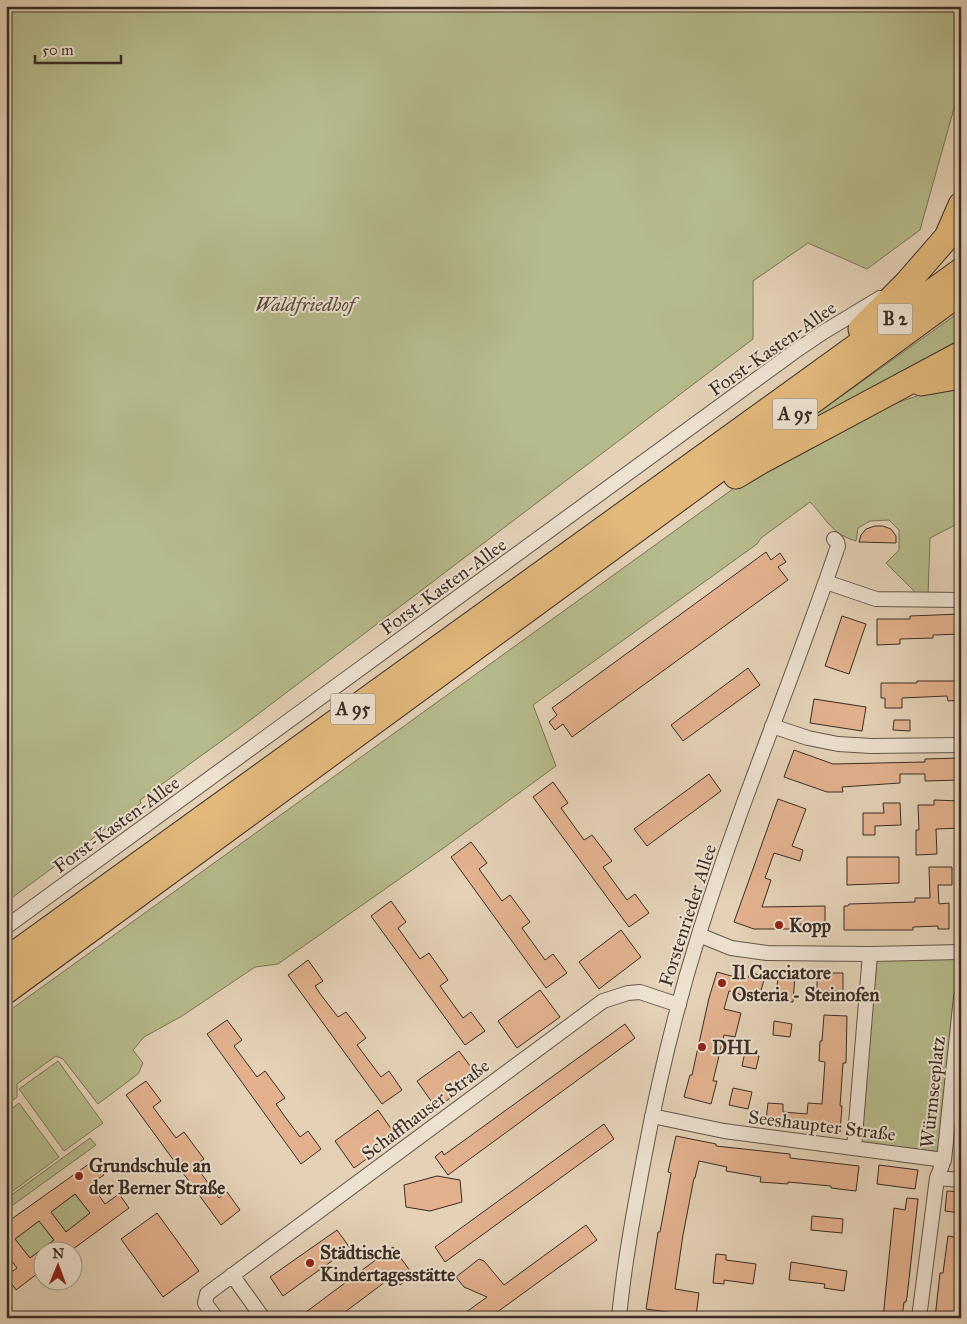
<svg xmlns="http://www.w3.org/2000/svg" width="967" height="1324" font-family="'IM FELL Great Primer',serif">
<rect width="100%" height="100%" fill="#e4d1b6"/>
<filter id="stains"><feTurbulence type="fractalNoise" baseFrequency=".004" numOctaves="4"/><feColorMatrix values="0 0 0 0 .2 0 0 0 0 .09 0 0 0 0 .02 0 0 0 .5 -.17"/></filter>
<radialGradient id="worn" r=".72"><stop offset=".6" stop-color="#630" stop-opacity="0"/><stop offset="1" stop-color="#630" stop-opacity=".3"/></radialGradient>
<path fill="#b6bb8c" stroke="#787458" d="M6,6H961V83L920,230L867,269L808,243L753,281V339L245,724L140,800L141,803L6,902Z
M961,311V348L798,427Z
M961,386V522L930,538L928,596H919L886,563L899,550V530L889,520L870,521L858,528L856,541C831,534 827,519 810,502L761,538L757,544L533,705L556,766L445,847L278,964L255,967L182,1016L144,1037L133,1050L143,1063L138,1074L98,1104L63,1059L56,1056L17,1084V1097L6,1105V1013L737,486C805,449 884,396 961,386Z
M875,958L959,959L940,1152L859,1142Z
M58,1061L103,1123L64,1151L19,1089Z
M19,1103L59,1157L6,1196V1113Z
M90,1138L96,1145L6,1210V1199Z
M75,1194L90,1213L66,1232L51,1212Z
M39,1221L54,1240L30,1258L15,1239Z"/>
<path fill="#e3b18e" stroke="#3a2d25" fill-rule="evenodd" d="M875,526H883L891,529L896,536V543L859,542L861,535L866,529Z
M766,552L771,560L780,553L786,562L778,567L788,580L572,737L563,724L555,730L549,722L557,715L552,708Z
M961,614V634L933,635V638L900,639V644L877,645V619H910V616Z
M842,616L866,624L849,674L825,666Z
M748,668L760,685L683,741L671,725Z
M917,681H961V700L948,701L947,696L902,698V708H885V698H881V683H917Z
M814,699L866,707L862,731L810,723Z
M894,720H910V731L893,730Z
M794,750L833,764L925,762V759L961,758V780L925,781V774H900V783L842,787L843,792H827L784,777Z
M709,774L721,791L647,846L634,829Z
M553,782L568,803L561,808L584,840L592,835L612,861L603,867L627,900L635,894L649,913L629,927L533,797Z
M778,799L806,809L792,846L803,850L800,861L774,853L765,878L771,880L762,907L825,906V923L800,924V929H754L734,922Z
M934,800L961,801V828L936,829L937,854L916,855V830H919L918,805H934Z
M883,803H900L901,825L875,826V835H863V813H884Z
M471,842L487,863L479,869L502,901L510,895L530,922L522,928L545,960L553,954L567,973L546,988L451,857Z
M847,857H899V883L847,885Z
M929,867H952V885H938L939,904L949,903V929H938V926L913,927V930H844V906H848L849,904L915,902V898H930Z
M391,901L406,922L398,928L420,959L429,953L448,980L440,986L463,1018L471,1012L485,1031L465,1045L371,916Z
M621,930L641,957L599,989L579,962Z
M308,960L323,981L315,986L321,995L338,1017L346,1012L366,1038L357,1045L381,1077L389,1071L402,1090L382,1104L288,975Z
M717,972L735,977L736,974L748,978L750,972L765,977L758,1000L729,991L724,1009L741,1013L735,1037L724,1035L713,1081H717L711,1104L684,1097L690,1075H692L709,998Z
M829,973H843V991H817V974Z
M778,975L795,976L793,1002L776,1001Z
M540,990L560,1017L517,1048L498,1021Z
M824,1015L847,1016L846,1063H843L840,1106H842L840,1132L805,1129L806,1125L766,1120L768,1103L783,1104V1112L807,1114L808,1103L822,1104L825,1062L819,1061L820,1041H822Z
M227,1020L242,1040L234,1046L257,1077L265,1071L285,1098L276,1104L283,1114L300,1137L308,1131L321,1149L301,1164L207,1034Z
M774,1021L792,1024L790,1037L773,1035Z
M625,1024L635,1038L448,1175L435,1157L442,1151L444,1155Z
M459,1051L479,1078L436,1108L417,1081Z
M745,1052L759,1056L756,1069L742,1066Z
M146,1081L161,1101L153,1107L176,1138L184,1132L204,1159L195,1165L219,1198L227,1192L240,1210L221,1225L126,1095Z
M733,1088L752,1092L748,1109L729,1105Z
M378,1110L397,1137L354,1168L335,1141Z
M604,1124L614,1139L445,1262L435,1247Z
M676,1136L716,1144V1146L790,1154V1158L859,1166L856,1191L831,1188V1186L788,1182V1184L760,1182L761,1177L726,1171L727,1167L699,1161L695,1178H694L683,1235L675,1289L699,1293L696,1316L646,1309L658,1232H660L671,1173L668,1172Z
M93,1161L104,1175L91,1184L105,1204L119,1194L129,1208L69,1252H42V1270L16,1290L6,1276L17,1268L6,1253V1223ZM75,1194L90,1213L66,1232L51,1212ZM39,1221L54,1240L30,1258L15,1239Z
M879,1165L918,1170L915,1189L877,1184Z
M437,1176L460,1180L462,1202L430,1211L406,1207L404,1185Z
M947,1191L961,1192V1213L945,1211Z
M907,1198L918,1199L907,1297L906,1302H904L902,1318H883L894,1208L905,1210Z
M157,1213L199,1271L163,1297L121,1239Z
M812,1216L843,1219L842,1233L811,1230Z
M586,1225L597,1240L551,1273L489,1318H458L487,1297L464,1287L456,1277L479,1259L484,1261L504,1285Z
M337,1230L350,1248L283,1296L270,1277Z
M948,1236L961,1238V1297L958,1318H935L940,1273H943Z
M393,1247L413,1275L400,1285L393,1276L337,1318H298Z
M716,1254L726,1255V1260L756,1264L753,1284L724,1280V1284L713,1283Z
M791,1262L847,1271L844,1291L824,1288L825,1284L789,1280Z"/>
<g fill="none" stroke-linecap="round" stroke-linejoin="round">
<g stroke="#645649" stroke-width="16">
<path id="street" d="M826,582L876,599L961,600
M772,726L808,738L838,744L871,746L961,745
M6,927L794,352L822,333L880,298
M699,935L731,948L767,953L870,954L961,952
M652,1116L724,1131L944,1160
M854,1148L870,954
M937,1178L961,1180
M232,1275L263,1318
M216,1318L205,1303L207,1294L603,1001L628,993L640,992L679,1005
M619,1318C624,1264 634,1211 644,1158C658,1083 676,1008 699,934C740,803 794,676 838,546L837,542L834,539
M919,1318L937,1178L944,1160L961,997"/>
</g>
<g stroke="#3a2d25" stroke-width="27">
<path id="highway" d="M861,329L907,283L947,237L961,205
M921,383L961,376
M736,476L761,461L961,354
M6,960L961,271
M6,991L961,292"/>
</g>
<use href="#street" stroke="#ede1d0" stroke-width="14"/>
<use href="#highway" stroke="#e2b87b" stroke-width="25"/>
</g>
<g fill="#8f2418" stroke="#ede1d0" stroke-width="2">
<circle cx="779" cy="925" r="5"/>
<circle cx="722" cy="983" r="5"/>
<circle cx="702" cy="1047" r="5"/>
<circle cx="79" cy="1176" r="5"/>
<circle cx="310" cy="1263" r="5"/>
</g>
<g text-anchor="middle" stroke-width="4" stroke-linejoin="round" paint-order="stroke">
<g fill="#ede1d0" stroke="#706358" stroke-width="1">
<rect x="877.5" y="303.5" width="35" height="31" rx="4"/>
<rect x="772.5" y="398.5" width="45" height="31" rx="4"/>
<rect x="330.5" y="693.5" width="45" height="31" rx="4"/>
</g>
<g font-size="18" font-weight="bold" fill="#3a2d25">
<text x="895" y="325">B 2</text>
<text x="795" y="420">A 95</text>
<text x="353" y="715">A 95</text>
</g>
<g font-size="19" font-style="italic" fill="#53493a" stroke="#ede1d0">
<text x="305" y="311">Waldfriedhof</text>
</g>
<g font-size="19" fill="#3a2d25" stroke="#ede1d0">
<text transform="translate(772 348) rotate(-35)" y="7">Forst-Kasten-Allee</text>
<text transform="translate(443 586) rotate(-36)" y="7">Forst-Kasten-Allee</text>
<text transform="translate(116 824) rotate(-36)" y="7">Forst-Kasten-Allee</text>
<text transform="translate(687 915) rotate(-72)" y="7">Forstenrieder Allee</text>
<text transform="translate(932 1092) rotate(-84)" y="7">Würmseeplatz</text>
<text transform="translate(425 1109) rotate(-37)" y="7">Schaffhauser Straße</text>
<text transform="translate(822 1125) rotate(7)" y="7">Seeshaupter Straße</text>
</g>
<g font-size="19" font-weight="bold" fill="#3a2d25" stroke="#ede1d0" text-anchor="start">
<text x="789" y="932">Kopp</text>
<text x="732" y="979">Il Cacciatore<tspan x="732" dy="22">Osteria - Steinofen</tspan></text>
<text x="712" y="1054">DHL</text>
<text x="89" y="1172">Grundschule an<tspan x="89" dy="22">der Berner Straße</tspan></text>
<text x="320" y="1259">Städtische<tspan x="320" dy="22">Kindertagesstätte</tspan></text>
</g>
</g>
<rect width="967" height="1324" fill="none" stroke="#e4d1b6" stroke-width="25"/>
<rect x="8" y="8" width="952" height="1309" fill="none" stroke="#3a2d25" stroke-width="2.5"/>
<rect x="12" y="12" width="942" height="1299" fill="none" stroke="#3a2d25"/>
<g transform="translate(58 1266) rotate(1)"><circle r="24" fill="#ede1d0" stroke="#a5998c"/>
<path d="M0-4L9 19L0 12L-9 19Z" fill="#8f2418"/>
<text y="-8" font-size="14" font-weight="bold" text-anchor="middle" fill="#3a2d25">N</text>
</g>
<path d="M35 55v8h86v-8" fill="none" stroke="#3a2d25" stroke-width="2.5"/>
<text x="42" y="55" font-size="15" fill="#3a2d25" stroke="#ede1d0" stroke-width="4" paint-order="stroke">50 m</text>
<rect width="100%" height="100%" filter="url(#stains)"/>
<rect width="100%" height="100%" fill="url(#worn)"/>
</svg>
